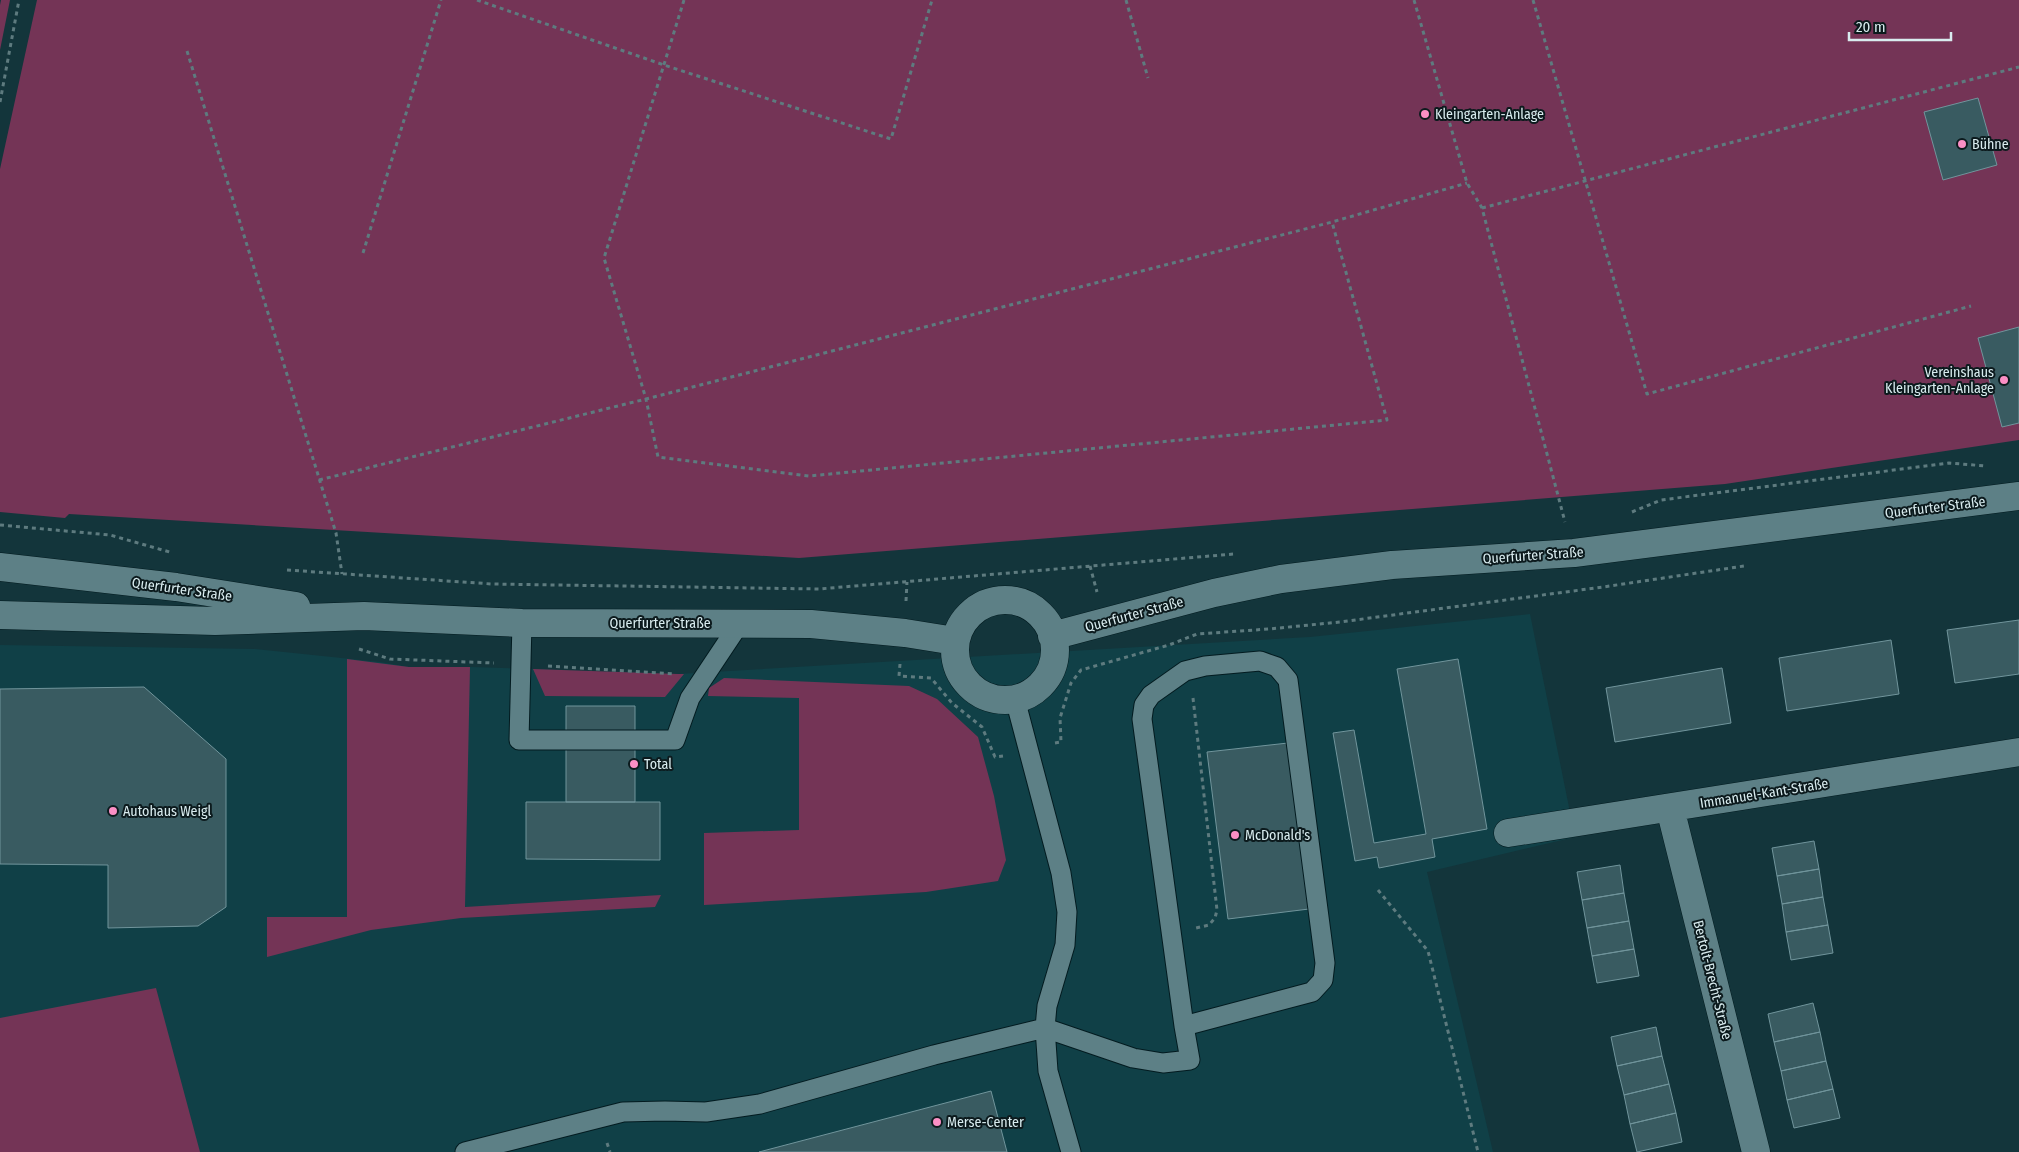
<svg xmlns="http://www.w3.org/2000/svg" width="2019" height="1152" font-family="'Fira Sans Condensed',sans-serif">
<rect width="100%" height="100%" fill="#13353b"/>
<path fill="#104047" d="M1530,614L1575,837L1427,872L1493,1152H0V645L255,649L380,662L409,667H470L678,674L1310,637Z"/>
<path fill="#743456" d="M1,0H10L0,50V5Z
M37,0H2019V440L1725,484L799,558L69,514L65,518L0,512V169Z
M347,659L409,667H470L465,907L661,895L655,907L461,918L371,930L267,957V917H347Z
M533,669L678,674H684L665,697L545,696Z
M724,678L909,686L937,699L978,737L994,796L1006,860L998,881L926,892L704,905V833L799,830V698L708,696L709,688Z
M156,988L200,1152H0V1018Z"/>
<path fill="#395b61" stroke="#71959c" d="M1978,98L1997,165L1943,180L1924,112Z
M2019,327V423L2002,427L1978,338Z
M2019,620V674L1955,683L1947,630Z
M1891,640L1899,694L1787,711L1779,658Z
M1458,659L1487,829L1432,839L1435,857L1379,868L1377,857L1355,861L1333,733L1354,730L1374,843L1426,834L1397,669Z
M1722,668L1731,723L1615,742L1606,688Z
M144,687L226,759V907L198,926L108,928V865L0,864V689Z
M566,706H635V802H566Z
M1288,743L1309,909L1228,919L1207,752Z
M526,802H660V860L526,859Z
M1814,841L1819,869L1777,876L1772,848Z
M1620,865L1624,893L1582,900L1577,872Z
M1819,869L1823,897L1782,904L1777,876Z
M1624,893L1629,921L1587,928L1582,900Z
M1823,897L1828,925L1786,932L1782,904Z
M1629,921L1634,949L1592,956L1587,928Z
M1828,925L1833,953L1791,960L1786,932Z
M1634,949L1639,976L1597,983L1592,956Z
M1813,1003L1820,1032L1774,1042L1768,1014Z
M1656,1027L1662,1056L1617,1066L1611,1037Z
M1820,1032L1826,1061L1781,1071L1774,1042Z
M1662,1056L1669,1084L1624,1095L1617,1066Z
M1826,1061L1833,1089L1787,1100L1781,1071Z
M1669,1084L1676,1113L1630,1124L1624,1095Z
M1833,1089L1840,1118L1794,1128L1787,1100Z
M991,1091L1007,1152H759Z
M1676,1113L1682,1142L1637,1152L1630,1124Z"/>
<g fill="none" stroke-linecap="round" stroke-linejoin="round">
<g stroke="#031b20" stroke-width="21">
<path id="service" d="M522,623L519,740H675L690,698L740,623
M1015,699L1061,873L1067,912L1065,945L1047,1006L1045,1028L1048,1071L1071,1152
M465,1152L623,1112L665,1111L706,1112L760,1104L934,1055L1045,1028L1133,1058L1163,1063L1190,1060L1184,1026L1142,719L1144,705L1151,695L1185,671L1205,666L1260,661L1277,667L1288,680L1325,963L1323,980L1312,992L1184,1026"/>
</g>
<g stroke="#031b20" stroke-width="29">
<path id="minor" d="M1670,808L1756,1152
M1508,833L2019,752"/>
</g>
<g stroke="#031b20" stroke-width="29">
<path id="secondary" d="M0,567L176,587L296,606
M955 650a50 50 0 1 1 100 0a50 50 0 1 1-100 0Z
M0,615L215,621L364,616L522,623L811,624L905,633L955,641
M1052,636L1214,593L1281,579L1392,565L1574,553L2019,496"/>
</g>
<path stroke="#5e7b7f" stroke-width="3" stroke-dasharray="4 4" stroke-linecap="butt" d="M477,0L664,65L891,139L932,0
M684,0L604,258L646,399L658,457L809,476L1387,420L1332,222
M1126,0L1148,78
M1414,0L1467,183L1482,208L1565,522
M1533,0L1647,394L1971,306
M187,51L336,533L342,574
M0,102L19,0
M1482,208L2019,67
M363,253L441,0
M319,480L646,399L1332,222L1467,183
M1632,512L1661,500L1949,463L1986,466
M0,525L110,535L173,553
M1090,566L1097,592
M287,570L492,584L819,589L1234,554
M906,601L907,582
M359,649L390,659L494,663
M900,664L899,676L931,678L952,703L982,727L995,757L1003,756
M548,666L674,674
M1193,698L1217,910L1215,918L1209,925L1196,928
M1055,743L1061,742L1060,718L1071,683L1081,670L1169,645L1197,634L1269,629L1340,622L1603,587L1744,566
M1378,890L1428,951L1478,1152
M607,1143L610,1152"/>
<use href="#service" stroke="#5d8086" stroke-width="19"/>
<use href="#minor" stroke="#5d8086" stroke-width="28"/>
<use href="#secondary" stroke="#5d8086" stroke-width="28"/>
</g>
<g fill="#fb8fc5" stroke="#0c1a1d" stroke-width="2">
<circle cx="1425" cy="114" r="5"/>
<circle cx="1962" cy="144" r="5"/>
<circle cx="2004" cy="380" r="5"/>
<circle cx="634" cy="764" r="5"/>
<circle cx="113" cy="811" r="5"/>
<circle cx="1235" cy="835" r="5"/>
<circle cx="937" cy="1122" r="5"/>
</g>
<g text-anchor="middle" stroke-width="4" stroke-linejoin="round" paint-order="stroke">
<g font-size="14" fill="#d9ecef" stroke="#0c1a1d" text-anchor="start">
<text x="1435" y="119">Kleingarten-Anlage</text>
<text x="1972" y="149">Bühne</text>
<text x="1994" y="377" text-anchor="end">Vereinshaus<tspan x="1994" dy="16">Kleingarten-Anlage</tspan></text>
<text x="644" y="769">Total</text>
<text x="123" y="816">Autohaus Weigl</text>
<text x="1245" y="840">McDonald's</text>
<text x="947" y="1127">Merse-Center</text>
</g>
<g font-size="14" fill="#d9ecef" stroke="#0c1a1d">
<text transform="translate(1935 507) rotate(-7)" y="5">Querfurter Straße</text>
<text transform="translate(1533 555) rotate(-4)" y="5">Querfurter Straße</text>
<text transform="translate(182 589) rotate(8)" y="5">Querfurter Straße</text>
<text transform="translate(1134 614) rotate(-15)" y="5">Querfurter Straße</text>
<text x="660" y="628">Querfurter Straße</text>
<text transform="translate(1764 793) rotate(-9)" y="5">Immanuel-Kant-Straße</text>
<text transform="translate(1713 980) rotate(76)" y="5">Bertolt-Brecht-Straße</text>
</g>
</g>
<path d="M1849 32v8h102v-8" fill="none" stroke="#d9ecef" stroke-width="2.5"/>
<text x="1856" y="32" font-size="15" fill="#d9ecef" stroke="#0c1a1d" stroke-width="4" paint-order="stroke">20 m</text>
</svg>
